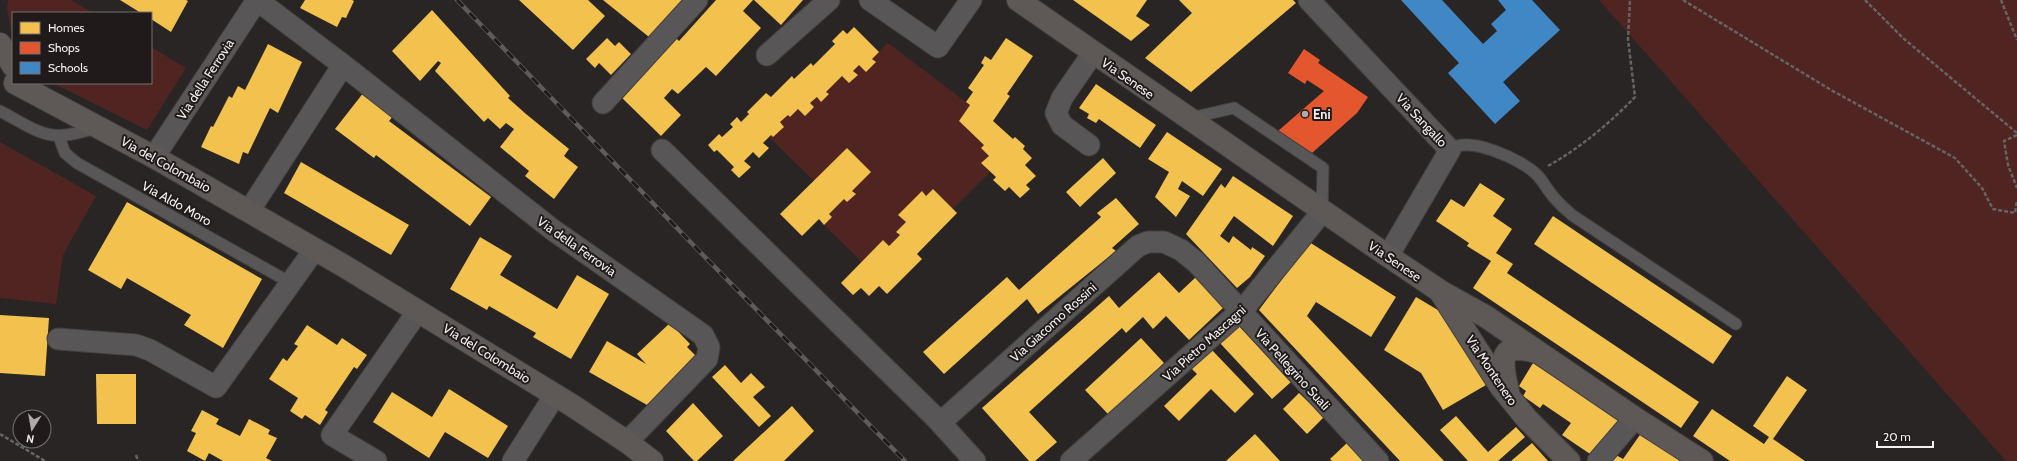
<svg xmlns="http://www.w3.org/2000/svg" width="2017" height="461" font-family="Cabin,sans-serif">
<rect width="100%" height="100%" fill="#292524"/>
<path fill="#502421" d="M8,0H71L93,13H13V40L7,8Z
M1599,0H2017V461H2006Z
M888,43L970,105L959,121L984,145L981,148L989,156L982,163L990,172L953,209L933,189L926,196L922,192L898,215L906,222L896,232L900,235L889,246L883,240L862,262L824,225L832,217L829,214L844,199L847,202L855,194L852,191L814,181L769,137L771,135L773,137L784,127L780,122L788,115L790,117L798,109L814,107L810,103L817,97L821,101L828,94L826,92L842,76L849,83L857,75L853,71L859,65L866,72L875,63L872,59Z
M151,47L186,68L147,130L53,83H151Z
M0,142L96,196L63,255L56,304L0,298Z"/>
<path fill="#f2c14e" d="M120,0H186L188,1L171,32L151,19V13H141Z
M305,0H352L354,1L346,18L342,17L337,27L300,8Z
M519,0H588L605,16L573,50Z
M603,0H685L649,37Z
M716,0H753L743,11L761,28L716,76L706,67L678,94L672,89L664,98L681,115L661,136L620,96L676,38L679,41Z
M754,0H803L781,25Z
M1073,0H1147L1136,16L1150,25L1131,41Z
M1179,0H1293L1296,3L1191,92L1145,58L1192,13Z
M432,10L510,96L508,98L526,114L569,149L564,156L578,167L554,199L525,176L529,171L500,147L514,129L506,123L500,129L488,118L484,122L435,71L441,63L438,61L420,81L392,51Z
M854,27L879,52L872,59L876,62L866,72L859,65L853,71L858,75L849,83L842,76L826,92L829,94L821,102L817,97L810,103L814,107L805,116L798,109L790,117L788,115L780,122L784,127L773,137L771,135L763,143L769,148L759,158L753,152L744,161L751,167L739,178L731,170L734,167L717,150L714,152L708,145L719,134L722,137L733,127L730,124L737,117L741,122L749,114L747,112L766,93L771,97L792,76L794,79L811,63L813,66L835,44L832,41L843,30L847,34Z
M607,38L615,46L619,42L631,54L611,75L599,63L595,68L586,59Z
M1006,38L1033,56L1007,94L1010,96L993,121L1013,139L1015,137L1025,146L1023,149L1032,158L1025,165L1036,176L1026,185L1030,189L1020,198L1009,187L1005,191L993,180L996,177L981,163L989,156L981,148L984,145L959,121L970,105L966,102L973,92L968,88L984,65L981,63L985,56L991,60Z
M268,44L302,62L278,113L270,108L248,154L243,152L239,164L201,147L211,126L213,127L229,96L232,98L238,86L245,90Z
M1096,84L1156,125L1140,148L1099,119L1096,123L1087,118L1089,114L1079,108Z
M364,92L394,115L389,121L491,197L470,226L376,155L374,158L335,129Z
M1167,132L1222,169L1203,196L1182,181L1178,189L1190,196L1176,217L1155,197L1169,172L1148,159Z
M847,148L871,172L852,191L856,194L847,202L844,199L829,214L832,217L824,225L819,219L802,236L780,214Z
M1103,158L1116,173L1080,207L1066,192Z
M301,162L409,225L391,255L284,193Z
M1233,176L1293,216L1273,246L1234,216L1220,236L1229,243L1233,236L1251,250L1252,247L1265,256L1250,277L1237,288L1186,234L1221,184L1225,188Z
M1480,183L1505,199L1493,216L1512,229L1496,253L1513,264L1507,273L1699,402L1681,428L1473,288L1491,261L1467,246L1469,243L1436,221L1451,199L1464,207Z
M933,189L957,213L917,254L922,259L887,294L879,286L869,296L861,288L853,295L841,283L883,240L889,246L900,235L896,232L906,222L898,215L922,191L926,196Z
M1116,198L1139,224L1112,248L1116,251L1038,314L1027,299L944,374L923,352L1007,277L1019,290L1101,217L1097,213Z
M127,202L262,279L223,348L184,325L191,315L127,278L121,289L88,270Z
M1553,216L1732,336L1713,364L1534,244Z
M480,237L512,256L500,275L557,309L577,275L609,294L571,359L533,337L536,333L489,306L487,310L450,289Z
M1306,240L1396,297L1371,337L1316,302L1307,316L1444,461H1400L1259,310L1282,279Z
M1159,272L1179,293L1196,277L1224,307L1189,340L1166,316L1153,329L1143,317L1126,333L1122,328L1029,412L1057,442L1035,461H1029L982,408L1109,296L1119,308Z
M1416,297L1448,316L1486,385L1443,410L1421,373L1384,350Z
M0,315L49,318L45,376L0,373Z
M670,323L690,344L687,347L697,357L647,405L589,372L607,341L646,364L637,354Z
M307,325L337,345L342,338L367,355L357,369L354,367L325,410L328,412L320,425L305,415L302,419L290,411L298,398L269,379L283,358L287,361L298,346L294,344Z
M1238,325L1291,382L1272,399L1219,342Z
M1141,338L1164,363L1108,414L1085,390Z
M1210,348L1254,394L1235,413L1211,389L1179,421L1164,406L1197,374L1191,368Z
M1533,363L1624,423L1593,456L1562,435L1571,423L1543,404L1540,408L1523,396L1526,391L1519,386Z
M725,365L741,383L751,373L765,387L753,397L771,416L759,427L712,377Z
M96,374H136V424H97Z
M1787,376L1807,390L1773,439L1805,461H1730L1693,436L1712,409L1764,444L1769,437L1753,426Z
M449,389L508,426L488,458L445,432L429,458L373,422L392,392L432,417Z
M1299,393L1324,417L1307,434L1283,409Z
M693,403L723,436L697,461H694L666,431Z
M792,406L814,431L784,461H733Z
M202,410L219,419L216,424L240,436L249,419L270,430L268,434L277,438L266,458L272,461H223L209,453L205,461L187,451L196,433L191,431Z
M1456,416L1488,452L1516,427L1525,437L1498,461H1468L1440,430Z
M1642,432L1686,461H1609L1616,455L1623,459Z
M1255,434L1280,461H1226Z
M1348,442L1365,461H1332L1330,459Z
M1532,443L1548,461H1511Z"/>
<path fill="#e4572e" d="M1304,49L1320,60L1318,63L1368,97L1357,113L1312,153L1278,131L1324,91L1307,80L1305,84L1288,73Z"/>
<path fill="#3f88c5" d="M1401,0H1442L1483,44L1497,31L1491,24L1506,10L1498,0H1532L1560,30L1503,82L1520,101L1495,124L1448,73L1459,63Z"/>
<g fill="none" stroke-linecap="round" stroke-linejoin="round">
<g stroke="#42403f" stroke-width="13">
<path id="lane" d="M0,111C43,134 49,144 98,127
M1190,118L1234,108L1323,168L1322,212
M59,137L65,153L77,163L291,283
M1450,150C1467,134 1521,160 1535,173C1542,179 1546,188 1552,195C1558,203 1565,209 1572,215L1736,324"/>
</g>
<g stroke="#42403f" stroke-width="23">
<path id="street" d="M257,0L343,65L553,230L703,335L709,347L707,359L627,442
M870,0L938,47L971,0
M1309,0L1450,150L1388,256
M767,55L829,0
M603,103L697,0
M1089,145L1062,125L1056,113L1062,98L1093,53
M662,150L935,417L975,461
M154,157L257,0
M249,211L343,65
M58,339L136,345L150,350L216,387L315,249
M941,422L1138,246L1148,242H1164L1181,250L1197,263L1378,461
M376,461L332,435L418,311
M513,461L555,395
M1071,461L1245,307L1322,212
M1598,461L1635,418"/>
</g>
<g stroke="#42403f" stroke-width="24">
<path id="secondary" d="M1018,0L1388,256L1440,291L1485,316L1635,418L1702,461
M0,44L13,66
M15,83L154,157L344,266L573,406L627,442L652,461
M1441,293L1501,387L1527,419L1569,461
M1508,391C1501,362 1497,341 1536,352"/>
</g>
<path stroke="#666463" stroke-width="2.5" stroke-dasharray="4 2" stroke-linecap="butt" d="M1683,0L1831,90L1955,158L1982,188L1993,209L2015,213L2017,200
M1865,0L1903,38L2017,133
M2001,0L2017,40
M2017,135L2004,141L2008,165L2017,188
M1548,166C1580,148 1610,123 1635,97L1628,39L1630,0
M0,434L45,461
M136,455L138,461"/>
<use href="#lane" stroke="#585656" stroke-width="11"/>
<use href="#street" stroke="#585656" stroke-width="21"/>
<use href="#secondary" stroke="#5e5857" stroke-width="22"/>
<g stroke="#5e5b5a" stroke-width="4.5">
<path id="rail" d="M457,0L702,254L905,461"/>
</g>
<use href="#rail" stroke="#201b1a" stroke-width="3" stroke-dasharray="9" stroke-linecap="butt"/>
</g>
<circle fill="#aeaaa9" stroke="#201b1a" stroke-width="1.5" cx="1305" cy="114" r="4"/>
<g text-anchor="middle" stroke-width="4" stroke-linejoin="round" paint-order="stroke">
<g font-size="13" fill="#f5f1f1" stroke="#201b1a">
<text transform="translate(1128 78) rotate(35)" y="5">Via Senese</text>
<text transform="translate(205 79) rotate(-57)" y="5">Via della Ferrovia</text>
<text transform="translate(1422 120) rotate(47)" y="5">Via Sangallo</text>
<text transform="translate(166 164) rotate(29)" y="5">Via del Colombaio</text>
<text transform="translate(177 203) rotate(29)" y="5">Via Aldo Moro</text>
<text transform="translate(577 246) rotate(35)" y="5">Via della Ferrovia</text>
<text transform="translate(1395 261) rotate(34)" y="5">Via Senese</text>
<text transform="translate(1053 322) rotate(-42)" y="5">Via Giacomo Rossini</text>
<text transform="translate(1204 343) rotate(-42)" y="5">Via Pietro Mascagni</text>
<text transform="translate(487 353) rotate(32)" y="5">Via del Colombaio</text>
<text transform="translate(1293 369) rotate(48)" y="5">Via Pellegrino Suali</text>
<text transform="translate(1492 370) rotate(56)" y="5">Via Montenero</text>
</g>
<g font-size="13" font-weight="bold" fill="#f5f1f1" stroke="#201b1a" text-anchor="start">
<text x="1313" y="119">Eni</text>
</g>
</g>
<rect x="12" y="12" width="140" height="72" fill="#201b1a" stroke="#757170"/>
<rect x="20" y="22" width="20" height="12" fill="#f2c14e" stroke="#757170"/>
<text x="48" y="32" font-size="12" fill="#f5f1f1">Homes</text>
<rect x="20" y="42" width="20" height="12" fill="#e4572e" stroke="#757170"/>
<text x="48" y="52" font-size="12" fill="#f5f1f1">Shops</text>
<rect x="20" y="62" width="20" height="12" fill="#3f88c5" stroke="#757170"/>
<text x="48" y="72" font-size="12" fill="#f5f1f1">Schools</text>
<g transform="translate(32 429) rotate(191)"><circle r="19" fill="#201b1a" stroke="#757170"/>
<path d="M0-3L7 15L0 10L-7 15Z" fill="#aeaaa9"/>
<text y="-6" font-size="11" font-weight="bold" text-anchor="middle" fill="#f5f1f1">N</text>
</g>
<path d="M1877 441v6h56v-6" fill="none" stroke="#f5f1f1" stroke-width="2"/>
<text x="1883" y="441" font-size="12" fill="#f5f1f1" stroke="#201b1a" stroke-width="3" paint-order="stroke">20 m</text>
</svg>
